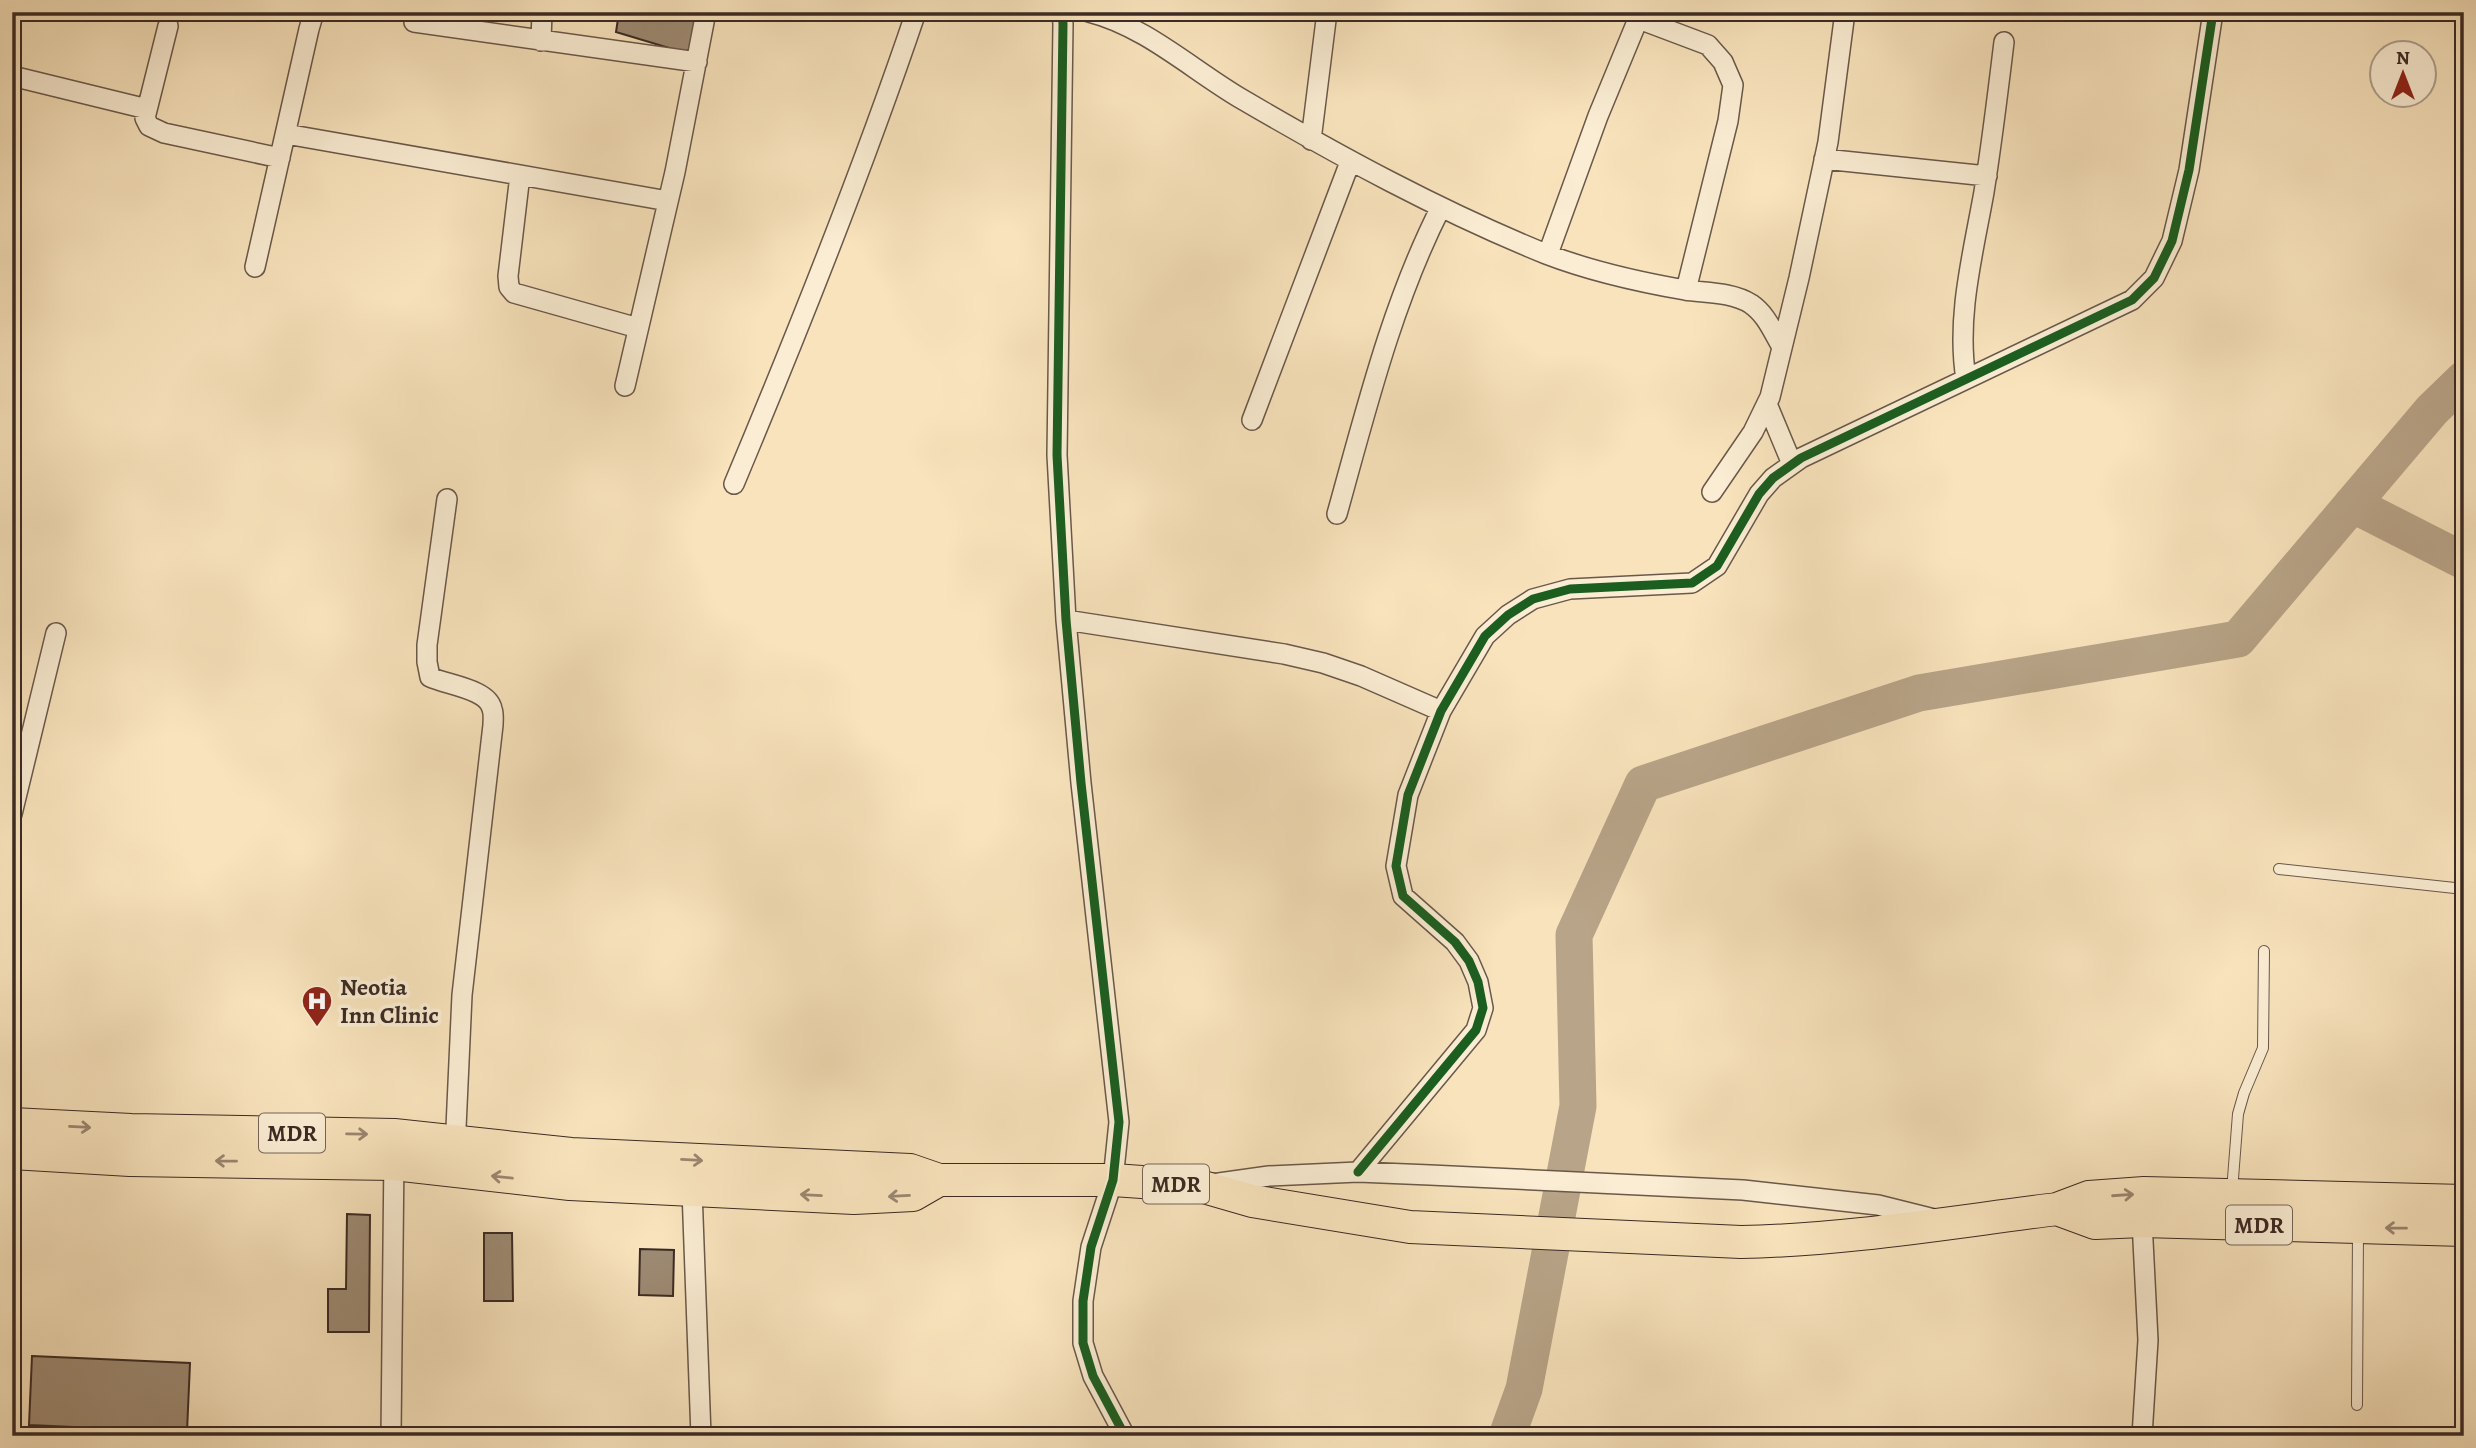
<svg xmlns="http://www.w3.org/2000/svg" width="2476" height="1448" font-family="Alegreya,serif">
<rect width="100%" height="100%" fill="#f8e3bc"/>
<filter id="stains"><feTurbulence type="fractalNoise" baseFrequency=".00286" numOctaves="4"/><feColorMatrix values="0 0 0 0 .2 0 0 0 0 .09 0 0 0 0 .02 0 0 0 .5 -.17"/></filter>
<radialGradient id="worn" r=".72"><stop offset=".6" stop-color="#630" stop-opacity="0"/><stop offset="1" stop-color="#630" stop-opacity=".3"/></radialGradient>
<g fill="none" stroke-linecap="round" stroke-linejoin="round">
<path stroke="#b8a488" stroke-width="37" d="M2352,504L2464,561
M1507,1436L1524,1389L1578,1106L1574,935L1643,784L1919,693L2238,639L2432,410L2464,379"/>
</g>
<path fill="#9d8a73" stroke="#3b2a24" stroke-width="2" d="M619,12H699L689,54L616,32Z
M347,1214L370,1215L369,1332H328V1289H346Z
M484,1233H512L513,1301H484Z
M640,1249L674,1250L673,1296L639,1295Z
M32,1356L190,1363L187,1432L29,1425Z"/>
<g fill="none" stroke-linecap="round" stroke-linejoin="round">
<g stroke="#6a584a" stroke-width="12">
<path id="service" d="M2279,869L2464,889
M2462,889L2464,864
M2232,1191L2238,1114L2244,1093L2263,1048L2264,951
M2357,1405L2358,1231"/>
</g>
<g stroke="#6a584a" stroke-width="22">
<path id="minor" d="M1062,12L1063,24L1057,455L1066,620L1081,783L1119,1122L1113,1180L1091,1247L1083,1301V1343L1093,1376L1125,1436
M1089,12C1145,26 1191,69 1240,98C1339,156 1440,211 1546,254C1590,271 1639,282 1685,290C1706,293 1732,292 1751,304C1766,314 1773,332 1782,347
M1639,19L1708,45L1723,62L1733,85L1728,121L1686,290
M414,22L697,62
M168,26L145,118L149,126L164,133L280,158
M541,41L542,12
M12,76L147,109
M286,134L668,201
M1311,140L1327,12
M1824,159L1987,176
M520,175L508,276L509,287L514,293L638,328
M1548,254L1598,116L1641,12
M255,267L309,29L314,12
M1966,379C1956,317 1973,254 1984,192C1992,142 1998,92 2004,42
M625,386L675,172L706,12
M1767,404L1792,464
M1252,420L1350,162
M734,484C799,329 862,172 916,12
M1712,492L1753,432L1770,397L1799,278L1828,142L1845,12
M447,499L427,645V662L430,677C447,685 488,689 492,709C494,714 493,720 493,725L462,995L455,1150
M1337,514C1366,410 1392,303 1441,207
M1066,620L1284,654L1323,663L1361,676L1441,711
M12,814L56,633
M1358,1172L1476,1030L1483,1008L1478,982L1469,961L1455,942L1403,896L1396,866L1408,795L1441,711L1485,636L1508,615L1533,599L1570,589L1692,583L1717,566L1759,494L1773,478L1801,458L2132,300L2154,278L2172,241L2189,170L2213,12
M1212,1184L1269,1176L1358,1172L1430,1175L1743,1190L1878,1205L1934,1219
M692,1190L701,1436
M2142,1221L2148,1340L2142,1436
M391,1436L394,1154"/>
</g>
<g stroke="#3b2a24" stroke-width="34">
<path id="primary" d="M12,1124L131,1130L394,1135L571,1154L910,1170L939,1180H1113L1200,1186L1252,1201L1410,1227L1741,1242C1847,1240 1952,1222 2057,1209L2089,1197L2144,1193L2464,1201
M12,1153L130,1160L394,1164L570,1184L854,1198L913,1195L939,1180
M2057,1209L2095,1223L2142,1221L2464,1230"/>
</g>
<use href="#service" stroke="#faedd3" stroke-width="10"/>
<use href="#minor" stroke="#faedd3" stroke-width="19"/>
<use href="#primary" stroke="#f8e3bc" stroke-width="32"/>
<g stroke="#faedd3" stroke-width="13">
<path id="cycleway" d="M1062,12L1063,24L1057,455L1066,620L1081,783L1119,1122L1113,1180L1091,1247L1083,1301V1343L1093,1376L1125,1436
M1358,1172L1476,1030L1483,1008L1478,982L1469,961L1455,942L1403,896L1396,866L1408,795L1441,711L1485,636L1508,615L1533,599L1570,589L1692,583L1717,566L1759,494L1773,478L1801,458L2132,300L2154,278L2172,241L2189,170L2213,12"/>
</g>
<use href="#cycleway" stroke="#1b5e20" stroke-width="9"/>
</g>
<defs><path id="oneway-shaft" d="M-6 0H5M1.5-3L5.5 0L1.5 3" fill="none" stroke-width="1.6" stroke-linecap="round" stroke-linejoin="round" transform="scale(1.75)"/></defs>
<g stroke="#9a8670">
<use href="#oneway-shaft" transform="translate(80 1127) rotate(3)"/>
<use href="#oneway-shaft" transform="translate(357 1134) rotate(1)"/>
<use href="#oneway-shaft" transform="translate(692 1160) rotate(3)"/>
<use href="#oneway-shaft" transform="translate(226 1161) rotate(-179)"/>
<use href="#oneway-shaft" transform="translate(502 1177) rotate(-174)"/>
<use href="#oneway-shaft" transform="translate(811 1195) rotate(-177)"/>
<use href="#oneway-shaft" transform="translate(2123 1195) rotate(-4)"/>
<use href="#oneway-shaft" transform="translate(899 1196) rotate(177)"/>
<use href="#oneway-shaft" transform="translate(2396 1228) rotate(-179)"/>
</g>
<defs>
<g id="hospital-pin" transform="scale(1.575)"><path d="M0 17L-7.5 6A9.5 9.5 0 1 1 7.5 6Z" fill="#8f2418" stroke="#faedd3"/><path d="M-5-5h3v3.5h4V-5h3V5h-3V1.5h-4V5h-3Z" fill="#fff"/></g>
</defs>
<g fill-rule="evenodd">
<use href="#hospital-pin" x="317" y="1001"/>
</g>
<g text-anchor="middle" stroke-width="7" stroke-linejoin="round" paint-order="stroke">
<g fill="#faedd3" stroke="#746458" stroke-width="2">
<rect x="259" y="1113.5" width="66" height="39" rx="5"/>
<rect x="1143" y="1164.5" width="66" height="39" rx="5"/>
<rect x="2226" y="1205.5" width="66" height="39" rx="5"/>
</g>
<g font-size="23" font-weight="bold" fill="#3b2a24">
<text x="292" y="1141">MDR</text>
<text x="1176" y="1192">MDR</text>
<text x="2259" y="1233">MDR</text>
</g>
<g font-size="24" font-weight="bold" fill="#3b2a24" stroke="#faedd3" text-anchor="start">
<text x="340" y="995">Neotia<tspan x="340" dy="28">Inn Clinic</tspan></text>
</g>
</g>
<rect width="2476" height="1448" fill="none" stroke="#f8e3bc" stroke-width="42"/>
<rect x="14" y="14" width="2448" height="1420" fill="none" stroke="#3b2a24" stroke-width="3.5"/>
<rect x="21" y="21" width="2434" height="1406" fill="none" stroke="#3b2a24" stroke-width="2"/>
<g transform="translate(2403 74)"><circle r="33" fill="#faedd3" stroke="#ae9f8d" stroke-width="2"/>
<path d="M0-5L12 26L0 18L-12 26Z" fill="#8f2418"/>
<text y="-10" font-size="19" font-weight="bold" text-anchor="middle" fill="#3b2a24">N</text>
</g>
<rect width="100%" height="100%" filter="url(#stains)"/>
<rect width="100%" height="100%" fill="url(#worn)"/>
</svg>
